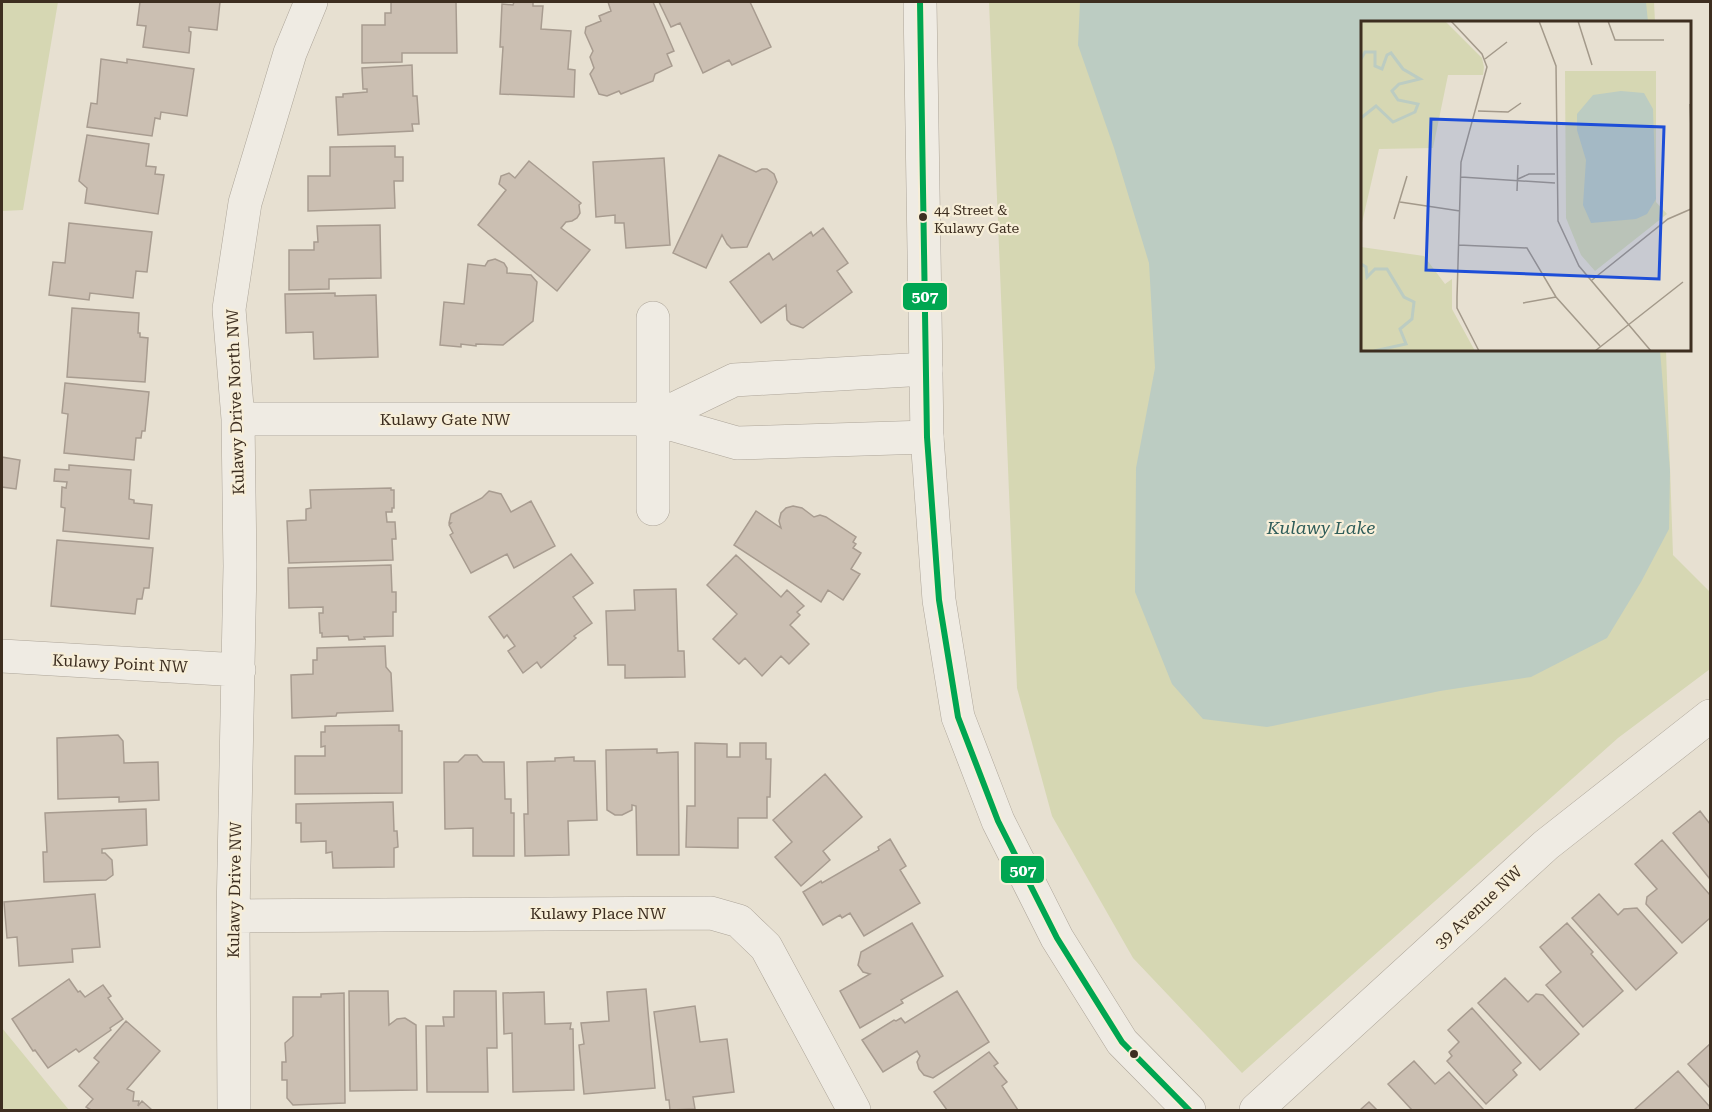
<svg xmlns="http://www.w3.org/2000/svg" width="1712" height="1112" font-family="'Roboto Serif',serif">
<rect width="100%" height="100%" fill="#e7e0d1"/>
<path fill="#d6d7b3" d="M2,2H58L23,210L2,211Z
M989,2H1654L1655,22H1362V350H1666L1673,555L1710,592V669L1618,738L1242,1073L1133,958L1052,816L1017,688Z
M2,1028L69,1110H2Z"/>
<path fill="#bcccc2" d="M1080,2H1646L1648,22H1362V350H1660L1670,471L1669,529L1641,582L1607,638L1531,677L1440,691L1267,727L1203,719L1172,684L1135,592L1136,468L1155,368L1149,263L1114,148L1078,45Z"/>
<path fill="#cbbfb2" stroke="#a89c90" stroke-width="1.5" d="M140,2H220L217,30L189,27V31L191,32L189,53L143,47L146,26L137,25Z
M391,2H456L457,53H402V62L362,63V25H385V13H391Z
M514,2H533V6H543L541,29L571,31L568,69L575,70L574,97L500,94L503,47H500L502,4L513,5Z
M608,2H653L674,51L667,54L672,66L655,74L653,81L621,94L619,91L607,96L599,94L590,74L594,68L590,57L593,51L585,33L586,27L601,21L599,16L611,11Z
M659,2H750L771,47L732,65L729,60L703,73L680,23L671,27Z
M101,59L127,63V59L194,69L187,116L161,112L160,119L155,118L152,136L87,127L91,103L97,104Z
M412,65L413,96H417L419,124H412L413,131L338,135L336,97H343V94L367,92V89H363L362,68Z
M87,135L149,144L146,166L156,167L155,174L164,175L158,214L85,203L87,188L79,181Z
M395,146V157H403V181H394L395,208L308,211V176H330V147Z
M719,155L756,172L762,169H767L774,174L777,182L747,247L731,248L727,244L722,235L706,268L673,253Z
M664,158L670,245L626,248L624,223H615V215L596,217L593,162Z
M529,161L581,203L579,205L580,213L577,218L572,221L566,222L561,228L590,250L557,291L478,225L506,190L499,184L501,176L509,173L515,178Z
M69,223L152,232L147,272L136,271L133,298L90,293L89,300L49,295L53,262L65,263Z
M380,225L381,278L329,279V289L289,290V250H314V242H318L317,226Z
M823,228L848,263L837,271L852,292L803,328L791,324L787,320L786,305L761,323L730,282L769,253L773,260L811,232L813,236Z
M495,259L504,263L507,268V273L531,275L537,282L533,321L503,345L476,344V346L461,344V347L440,345L444,302L464,304L468,264L485,266L488,261Z
M335,293V296L376,295L378,357L314,359L313,332L286,333L285,294Z
M72,308L139,313L138,333H140V337L148,338L145,382L67,377Z
M65,383L149,392L145,431H142L141,438H136L134,460L64,453L68,414L62,413Z
M2,454V457L20,460L16,489L2,487Z
M69,465L131,470L129,499L134,500V503L152,505L149,539L63,531L65,508L61,507L62,487L66,488L67,482L54,481L55,469L69,470Z
M391,488V490H394V508H392V512H386L387,522H395L396,539H392L393,560L289,563L287,521L306,520V509L311,508L310,490Z
M489,491L501,494L511,512L531,501L555,546L514,568L507,554L471,573L450,535L453,533L449,525L451,523H449L451,514L482,498Z
M793,506L802,508L814,517L820,515L826,517L856,537L853,542L856,544L853,548L861,553L851,569L860,574L843,600L828,590L821,602L734,545L756,511L781,528L779,521L781,513L786,508Z
M57,540L153,548L149,588H144L142,599H137L135,614L51,606Z
M571,554L593,583L573,597L592,623L574,636L576,638L541,668L537,662L523,673L508,651L515,646L507,635L504,638L489,617Z
M736,555L781,597L787,590L804,606L797,612L800,615L790,625L809,644L789,664L781,656L762,676L745,658L739,664L713,639L737,614L707,585Z
M391,565L392,592H396V612H393V636L364,637L365,639L349,640L348,636L322,637V633H320L319,613H323V607L289,608L288,568Z
M676,589L678,651H684L685,677L625,678V665H608L606,611L635,610L634,590Z
M385,646L386,667L391,673L393,711L337,713L336,716L292,718L291,675L313,674V660H317V648Z
M399,725V731H402V793L295,794V756H325V746L321,747V732H325V726Z
M118,735L123,741L124,763L158,762L159,800L119,802V797L58,799L57,738Z
M695,743L727,744V757H740V743H766V759H771L770,797H767V818H738V848L686,847L687,806H695Z
M657,749V753L678,752L679,855H637L636,806L632,805V810L622,815H615L607,810L606,750Z
M465,755H477L483,762H504L505,799H511V813H514V856H473V828L445,829L444,762H458Z
M574,757V761H595L597,820L568,821L569,855L525,856L524,814H528L527,762L555,761V758Z
M825,774L862,817L823,851L830,860L801,886L775,857L792,842L773,820Z
M393,802L394,831H397L398,847L394,848V867L333,868L332,852L326,853V841L301,842V823H296V804Z
M146,809L147,845L102,849V853H105L112,860L113,875L106,880L44,882L43,852H47L45,813Z
M1700,811L1710,824V879L1673,833Z
M890,839L906,866L900,870L920,903L864,936L850,913L842,918L840,915L823,925L803,892L821,881L822,883L879,850L878,847Z
M1662,840L1710,895V918L1682,943L1646,904L1647,897L1657,889L1635,864Z
M95,894L100,947L72,949L73,962L19,966L17,937L7,938L4,902Z
M1599,894L1618,915L1624,909L1637,908L1677,953L1636,990L1572,918Z
M912,923L943,976L901,1000L903,1003L860,1028L840,991L870,974L863,972L858,965L861,952Z
M1567,923L1593,952L1591,954L1623,991L1583,1027L1546,985L1561,972L1540,947Z
M1505,978L1528,1002L1536,994L1543,995L1579,1034L1540,1070L1478,1003Z
M69,979L78,992L80,991L85,997L103,985L111,996L108,998L123,1019L110,1028L111,1030L79,1052L76,1049L48,1068L35,1050L33,1051L12,1019Z
M646,989L655,1088L584,1094L579,1045L584,1044L581,1023L609,1021L607,992Z
M349,991H388L389,1025L397,1019L405,1018L416,1025L417,1090L350,1091Z
M454,991H496L497,1048H487L488,1092H427L426,1026H444L443,1017H454Z
M957,991L989,1042L933,1078L924,1075L919,1069L917,1062L920,1056L917,1051L883,1072L862,1040L894,1020L896,1021L901,1018L905,1023Z
M544,992L545,1024L571,1023L570,1029H573L574,1090L513,1092L512,1033L504,1034L503,993Z
M344,993L345,1103L293,1105L287,1098V1080H282V1062H286L285,1043L293,1036V997H321V994Z
M695,1006L700,1042L727,1039L734,1092L693,1097L695,1109L670,1110L669,1100H666L654,1012Z
M1472,1008L1521,1063L1513,1070L1517,1075L1486,1104L1447,1061L1452,1056L1449,1052L1459,1042L1448,1030Z
M126,1021L160,1051L127,1089L134,1092L133,1101H139L138,1106L142,1101L152,1110H91L86,1107L93,1099L79,1086L99,1062L94,1058Z
M1710,1044V1088L1688,1064Z
M989,1052L998,1063L994,1066L1007,1082L1002,1086L1018,1110H947L934,1092Z
M1414,1061L1435,1084L1449,1072L1484,1110H1412L1388,1084Z
M1678,1071L1710,1107V1110H1634Z
M1369,1102L1377,1110H1360Z"/>
<g fill="none" stroke-linecap="round" stroke-linejoin="round">
<g stroke="#ada599" stroke-width="34">
<path id="minor" d="M653,318V509
M238,419H653L737,443L927,437
M653,419L734,380L926,369
M2,656L239,670
M233,916L711,913L739,921L766,947L854,1110
M234,1110L233,916L240,566L238,419L229,309L245,203L290,53L311,2
M1256,1110L1546,845L1710,716"/>
</g>
<g stroke="#ada599" stroke-width="34">
<path id="tertiary" d="M920,2L927,437L939,600L958,717L998,821L1057,938L1122,1042L1189,1110"/>
</g>
<use href="#minor" stroke="#efebe3" stroke-width="33"/>
<use href="#tertiary" stroke="#efebe3" stroke-width="33"/>
<g stroke="#f7eed8" stroke-width="10">
<path id="bus-1" d="M920,2L927,437L939,600L958,717L998,821L1057,938L1122,1042L1189,1110"/>
</g>
<use href="#bus-1" stroke="#00a651" stroke-width="6"/>
</g>
<g fill="#3d2e20" stroke="#f7eed8" stroke-width="2">
<circle cx="923" cy="217" r="5"/>
<circle cx="1134" cy="1054" r="5"/>
</g>
<g text-anchor="middle" stroke-width="4.5" stroke-linejoin="round" paint-order="stroke">
<g font-size="14" fill="#3d2e20" stroke="#f7eed8" text-anchor="start">
<text x="934" y="215">44 Street &amp;<tspan x="934" dy="18">Kulawy Gate</tspan></text>
</g>
<g font-size="16" fill="#3d2e20" stroke="#f7eed8">
<text transform="translate(235 402) rotate(-92)" y="6">Kulawy Drive North NW</text>
<text x="445" y="425">Kulawy Gate NW</text>
<text transform="translate(120 663) rotate(3)" y="6">Kulawy Point NW</text>
<text transform="translate(234 890) rotate(-89)" y="6">Kulawy Drive NW</text>
<text transform="translate(1478 907) rotate(-43)" y="6">39 Avenue NW</text>
<text x="598" y="919">Kulawy Place NW</text>
</g>
<g font-size="18" font-style="italic" fill="#2f5d5a" stroke="#f7eed8">
<text x="1321" y="534">Kulawy Lake</text>
</g>
</g>
<g transform="translate(1361 21)">
<rect width="330" height="330" fill="#e7e0d1"/>
<path d="M0,0H84L121,37L123,46L122,54H87L72,127L18,128L0,206ZM204,50H295V181L306,193L234,250L220,234L205,197ZM0,226L63,235L84,263L91,258V288L114,330H0Z" fill="#d6d7b3"/>
<path d="M260,70L283,72L292,88L295,178L286,193L275,198L230,202L222,184L225,139L216,109V93L232,74Z" fill="#bcccc2"/>
<path fill="none" stroke="#bcccc2" stroke-width="3" d="M0,38L4,31H14V45L21,48L26,34L30,32L42,48L59,58L38,63L31,70L37,79L57,83L54,91L32,101L15,85L0,97M0,243L5,246L6,256L14,248H26L43,276L53,281L51,298L39,308L45,323L13,330"/>
<path fill="none" stroke="#a3998a" stroke-width="1.5" d="M90,0L121,33L126,46L100,141L96,276V287L118,330M178,0L195,45L197,200L218,245L290,330M217,0L231,44M247,0L254,19H303M124,38L146,21M329,83L330,109M117,90L147,91L160,82M330,140V176M100,156L194,162M157,158L168,153H194M156,170L157,144M39,181L99,190M33,198L46,155M97,224L166,227L195,276L239,325M231,259L307,198L330,188M162,282L195,276M234,330L322,261"/>
<path fill="#1d4ed8" fill-opacity="0.15" stroke="#1d4ed8" stroke-width="3" d="M70,98L303,106L298,258L65,249Z"/>
<rect width="330" height="330" fill="none" stroke="#3d2e20" stroke-width="3"/>
</g>
<g stroke="#f7eed8" stroke-width="2">
<rect x="902" y="282" width="46" height="29" rx="6" fill="#00a651"/>
<rect x="1000" y="855" width="45" height="29" rx="6" fill="#00a651"/>
</g>
<g font-size="16" text-anchor="middle" font-weight="bold" fill="#fff">
<text x="925" y="302">507</text>
<text x="1023" y="876">507</text>
</g>
<rect width="1712" height="1112" fill="none" stroke="#3d2e20" stroke-width="6"/>
</svg>
